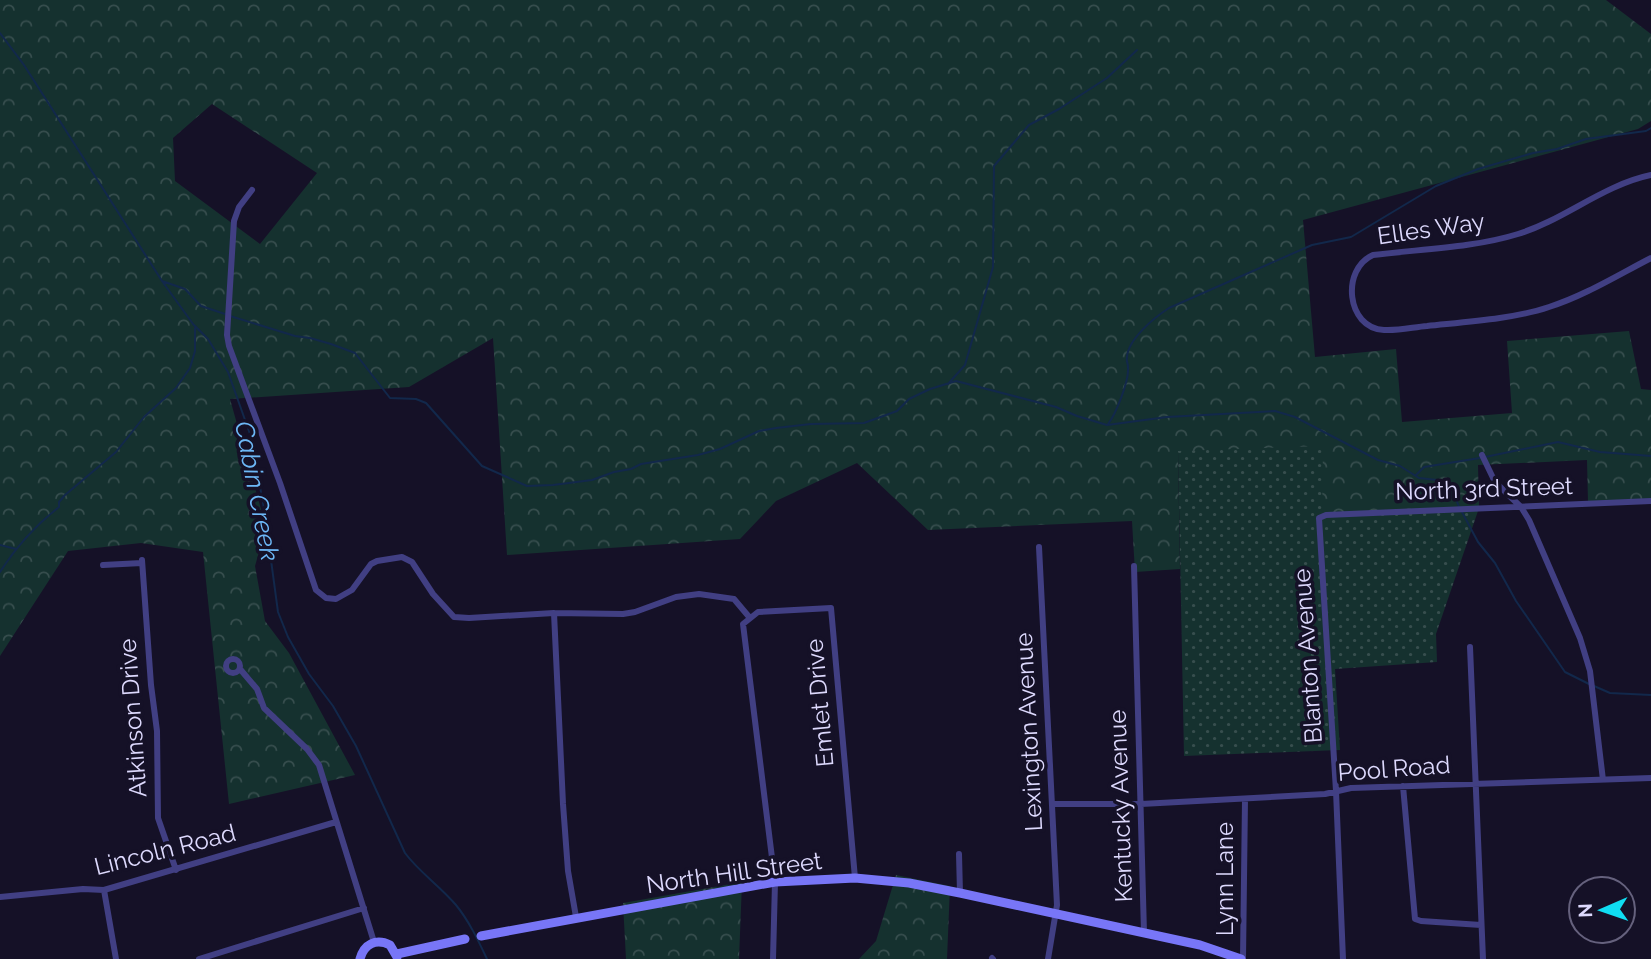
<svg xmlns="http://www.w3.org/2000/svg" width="1651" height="959" font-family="Raleway,sans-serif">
<defs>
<pattern id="forest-crowns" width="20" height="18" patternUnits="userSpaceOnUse" patternTransform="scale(1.75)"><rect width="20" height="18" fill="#15312f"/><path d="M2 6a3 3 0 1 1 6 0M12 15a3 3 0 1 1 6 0" fill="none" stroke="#374e4e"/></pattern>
<pattern id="park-dots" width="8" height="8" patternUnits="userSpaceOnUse" patternTransform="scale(1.75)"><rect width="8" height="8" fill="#15312f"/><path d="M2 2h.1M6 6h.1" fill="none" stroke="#374e4e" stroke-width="1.8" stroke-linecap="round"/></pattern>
</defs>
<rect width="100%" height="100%" fill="#151127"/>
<path fill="url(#forest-crowns)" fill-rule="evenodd" d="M0,0H1606L1651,34V121L1638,129L1303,220L1315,357L1396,349L1402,422L1512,413L1507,341L1629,331L1641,389L1651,390V499L1588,502L1587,460L1478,465L1479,508L1322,516L1178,452L1180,569L1135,572L1132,521L928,530L857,463L776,501L740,539L507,555L493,338L409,387L230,399L266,527L255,566L265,621L289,653L355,775L229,804L203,552L141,543L68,551L0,656ZM212,104L317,173L260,244L175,181L173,138Z
M896,875L950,886L947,959H859L876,941Z
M742,882L739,959H626L623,903Z"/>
<path fill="url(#park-dots)" d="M1323,446L1322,515L1479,508L1436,634L1437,662L1335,669L1340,750L1184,756L1178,451Z"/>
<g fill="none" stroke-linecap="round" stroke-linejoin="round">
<path stroke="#12284b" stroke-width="2" d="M0,33L24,65L162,281L193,324L208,339L228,372L250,434L264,508L278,612L288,637L309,674L333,706L356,746L405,853C419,872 440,886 456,905C469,921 478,940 487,959
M162,281L185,289L201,306L225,314
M230,316L295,336L310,338L331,344L355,353L390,398L416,399L426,403L482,466L527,486L553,485L592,480L614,472L631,469L641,464L698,455L720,449L759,431L776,428L811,424L864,423L897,411L909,399L930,389L956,381L1056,407L1077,416L1107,425L1167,417L1275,411L1295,417L1378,460L1400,466L1419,478L1437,480L1453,491L1459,507
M948,384L965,365L993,267L994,166L1029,125L1059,109L1107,78L1137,50
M1108,424C1116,414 1129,381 1128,368C1128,361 1126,363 1127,357C1128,339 1155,317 1169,308L1312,245L1351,237L1436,186L1478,169L1533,153L1557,149L1586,139L1646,131L1651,128
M1485,457L1558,442L1600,452L1651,456
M1416,475L1424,467L1480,458
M1462,512L1478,542L1495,563L1516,601L1565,672L1589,684
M0,545L16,549
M0,572C16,547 36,525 59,507V502L65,495L116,452L144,417L176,388L190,368L195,351V328
M1594,686L1610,693L1651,695"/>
<path stroke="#413f83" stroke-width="6" d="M1651,175C1603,185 1564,220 1518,234C1473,248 1420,249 1373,255C1341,269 1346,328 1384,330C1398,331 1414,327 1427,326C1465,322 1514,319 1549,307C1584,296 1618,275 1651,258
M252,190L239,207L234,221L227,335L229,346L280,483L316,590L326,598L336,599L352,590L371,564L377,561L402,557L412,562L433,594L454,617L469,618L554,613L623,614L635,612L676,597L699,594L734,599L750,618
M1482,455L1495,482L1521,507L1529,520L1580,638L1590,671L1603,780
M1039,547L1057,905L1048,959
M142,560L151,685L157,731L158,818L176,870
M103,565L142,563
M1134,566L1144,933
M554,613L563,804L568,871L576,917
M1470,647L1483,959
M226 666a7 7 0 1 1 14 0a7 7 0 1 1-14 0Z
M240,669L257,689L264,708L307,749L319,765L374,942
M1403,786L1415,919L1421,921L1481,925
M1053,804H1141L1325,794L1351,788L1651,778
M959,854L960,893
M104,890L116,959
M0,897L83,889L104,890L336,822
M992,958L993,959
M199,959L364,908
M773,959L775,882L743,624L758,612L831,608L855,878
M1243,959L1245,799
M1343,959L1336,791L1319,518L1326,515L1651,501"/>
<path stroke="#7876f7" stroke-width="9" d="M481,936L775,882L855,878L909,883L960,893L1200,945L1241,959
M397,954L465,939
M360,959C364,944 376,938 390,945L397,957"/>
</g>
<g text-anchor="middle" stroke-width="7" stroke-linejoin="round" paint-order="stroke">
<g font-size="24" fill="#ddd9fd" stroke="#151127">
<text transform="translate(1431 229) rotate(-8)" y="8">Elles Way</text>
<text transform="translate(1484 489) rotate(-2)" y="8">North 3rd Street</text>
<text transform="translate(1308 656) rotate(-94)" y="8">Blanton Avenue</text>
<text transform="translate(820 703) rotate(-95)" y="8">Emlet Drive</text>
<text transform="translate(133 718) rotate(-94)" y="8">Atkinson Drive</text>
<text transform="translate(1029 732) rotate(-93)" y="8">Lexington Avenue</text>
<text transform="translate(1394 769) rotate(-4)" y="8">Pool Road</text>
<text transform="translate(1121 806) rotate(-92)" y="8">Kentucky Avenue</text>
<text transform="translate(165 850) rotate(-14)" y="8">Lincoln Road</text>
<text transform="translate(734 873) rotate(-8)" y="8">North Hill Street</text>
<text transform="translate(1225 879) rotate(-90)" y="8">Lynn Lane</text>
</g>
<g font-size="26" font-style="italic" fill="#6db8f7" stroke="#151127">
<text transform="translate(257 491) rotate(79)" y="9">Cabin Creek</text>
</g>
</g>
<g transform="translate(1602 910) rotate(268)"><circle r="33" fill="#151127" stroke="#65617d" stroke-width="2"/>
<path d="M0-5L12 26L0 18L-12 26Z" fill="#10ddf2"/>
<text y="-10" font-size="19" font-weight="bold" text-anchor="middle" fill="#ddd9fd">N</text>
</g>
</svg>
